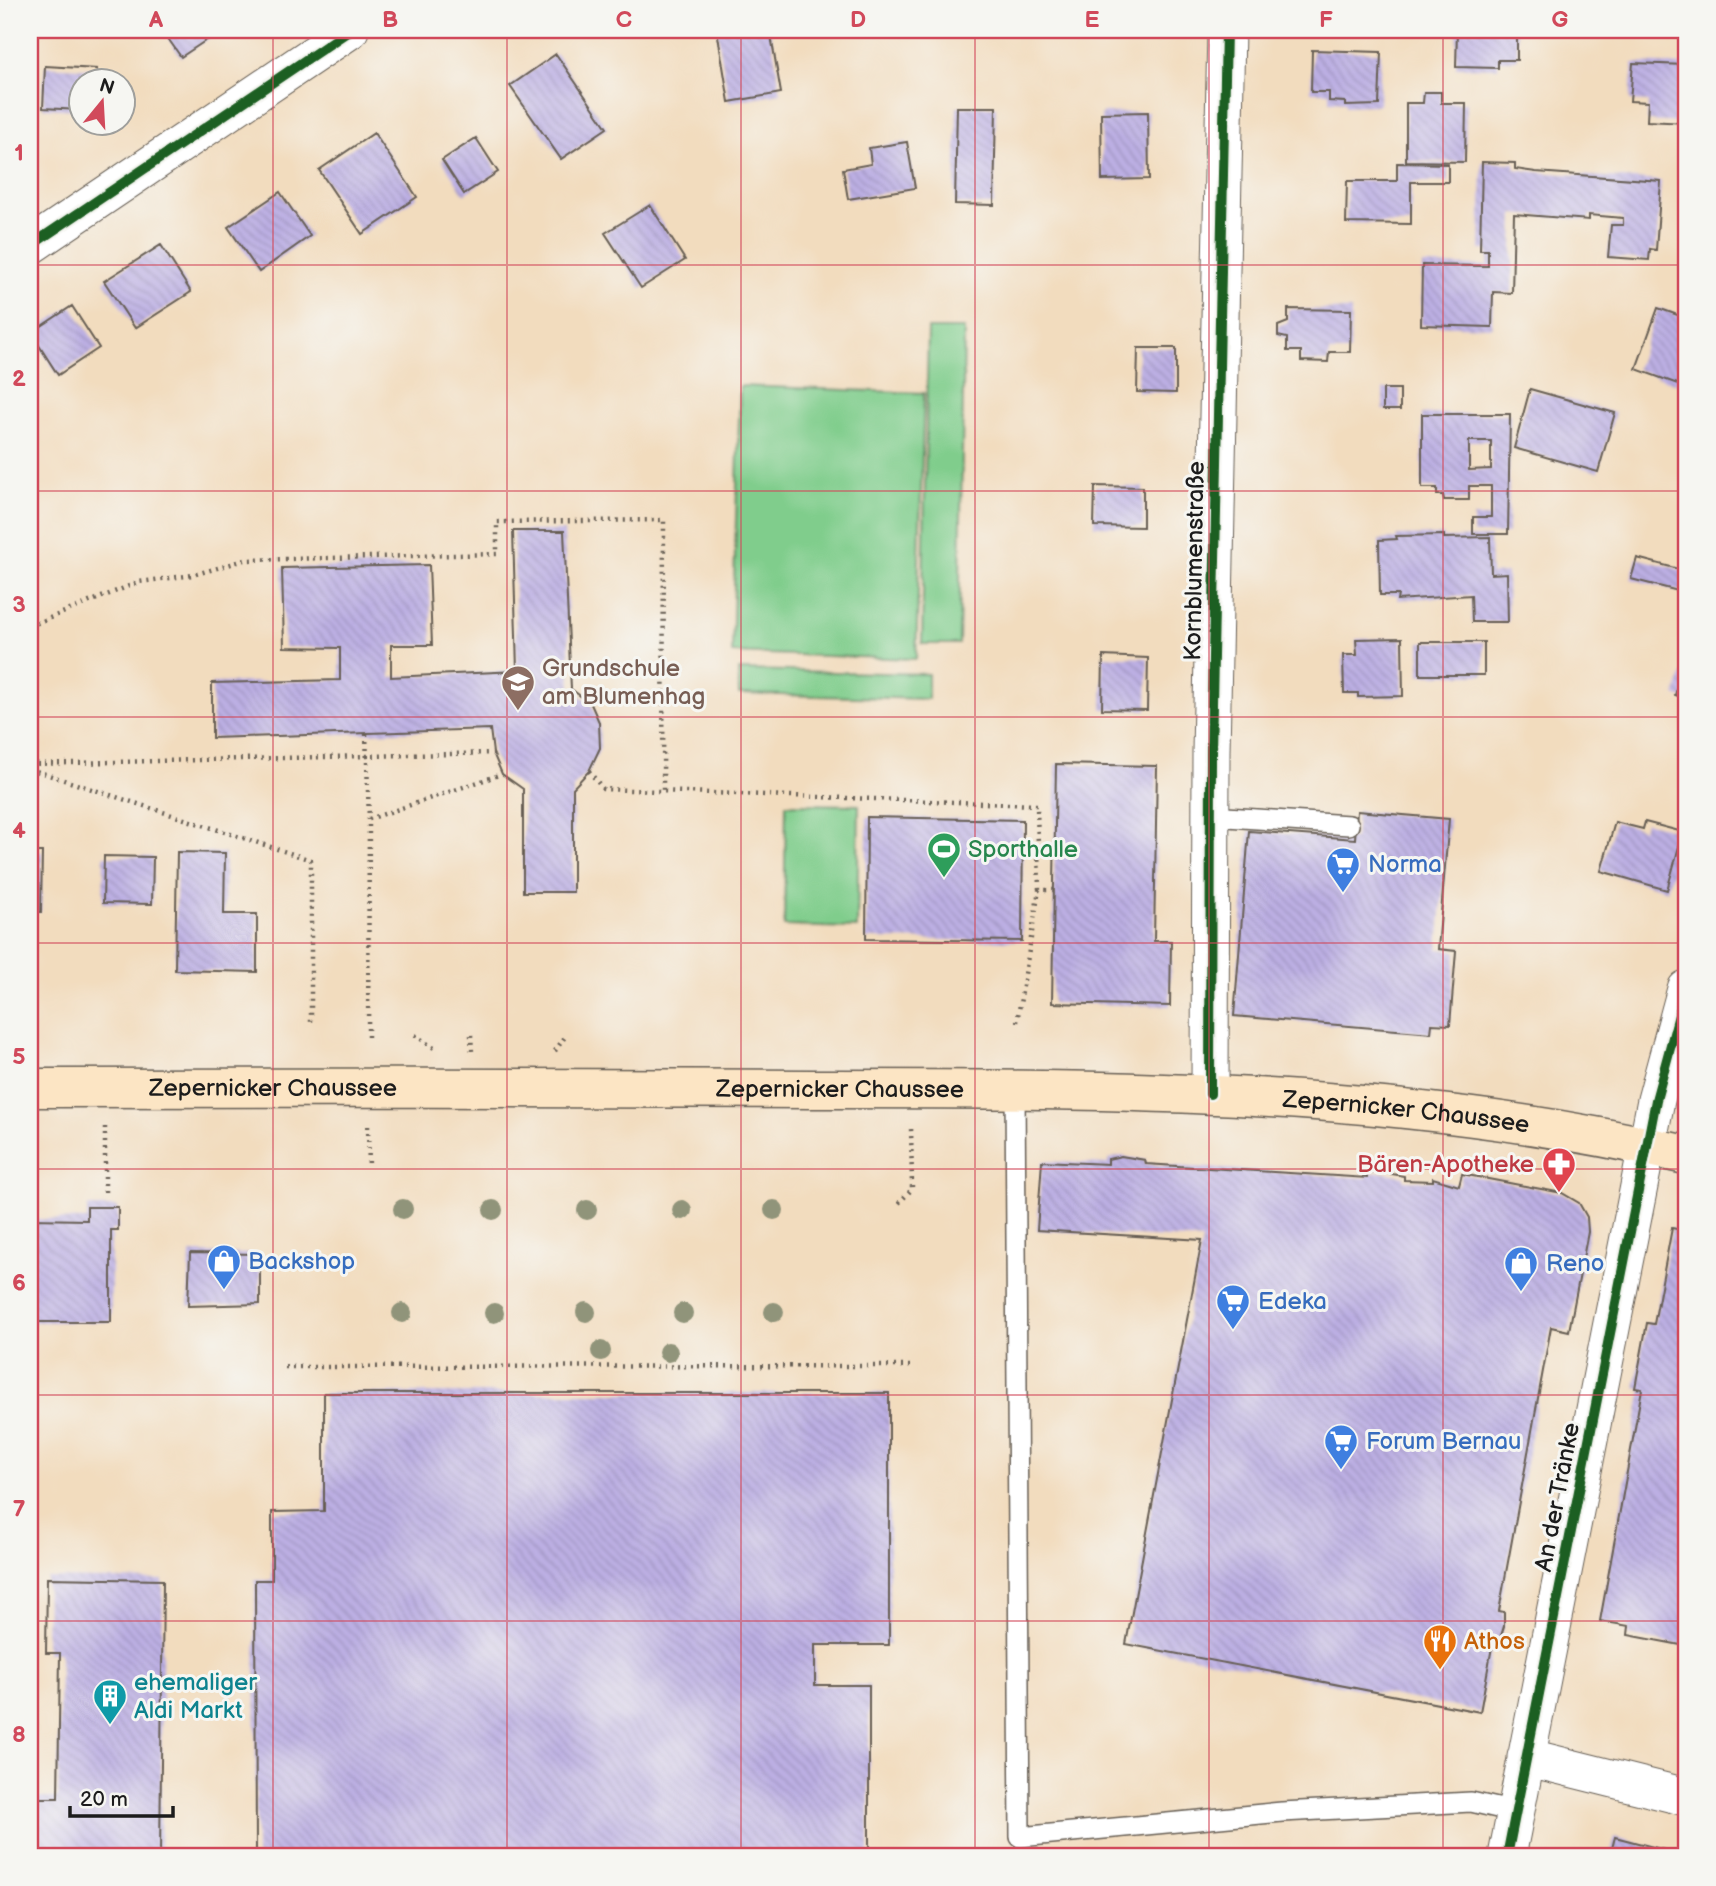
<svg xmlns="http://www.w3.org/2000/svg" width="1716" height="1886" font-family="'Balsamiq Sans',sans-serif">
<defs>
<pattern id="building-back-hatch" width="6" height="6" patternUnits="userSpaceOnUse" patternTransform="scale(1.75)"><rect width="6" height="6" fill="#bcafe3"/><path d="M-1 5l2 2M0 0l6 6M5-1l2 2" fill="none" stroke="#a196c2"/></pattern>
</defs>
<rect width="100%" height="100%" fill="#f6f6f2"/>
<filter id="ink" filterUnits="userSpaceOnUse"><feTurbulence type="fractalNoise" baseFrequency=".0143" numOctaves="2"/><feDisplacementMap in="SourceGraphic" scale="14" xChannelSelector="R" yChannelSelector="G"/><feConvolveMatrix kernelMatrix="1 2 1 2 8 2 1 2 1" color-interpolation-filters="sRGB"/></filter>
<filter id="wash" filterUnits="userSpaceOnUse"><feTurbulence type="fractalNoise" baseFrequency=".00686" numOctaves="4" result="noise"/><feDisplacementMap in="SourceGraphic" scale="28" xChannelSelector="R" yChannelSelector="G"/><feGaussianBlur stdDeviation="1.57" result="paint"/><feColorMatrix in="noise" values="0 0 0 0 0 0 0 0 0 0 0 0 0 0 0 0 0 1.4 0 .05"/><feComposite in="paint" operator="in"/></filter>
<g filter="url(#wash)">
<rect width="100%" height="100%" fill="#f2dcbe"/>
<path fill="#80cd8c" stroke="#4e7454" stroke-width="2" d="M928,329H964L959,644H922Z
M740,386L924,393L916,659L732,653Z
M738,670L928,674V699L739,694Z
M786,804L859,805L857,928L784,926Z"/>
<g id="blocks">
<path fill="url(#building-back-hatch)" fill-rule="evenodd" d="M162,30H210L214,35L181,57Z
M717,30H770L781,93L729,102Z
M1457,30H1517V60H1498V68L1456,67Z
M1312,50L1381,52L1379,105L1345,106V102L1329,101V92H1311Z
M556,54L607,128L561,159L510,86Z
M1633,63L1686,65V123L1647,121L1648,102L1630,101Z
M45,66L97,69L96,80H80V110L43,108Z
M1424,92H1441V103H1466L1465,162L1406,161V103H1423Z
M957,107H996L994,205L955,204Z
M1148,112L1149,179L1102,180L1101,113Z
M374,133L417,197L362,234L319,170Z
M476,138L498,172L464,194L442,160Z
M907,142L915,188L848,199L843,169L871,164L869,148Z
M1482,162L1515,163V169L1536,172L1661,181L1656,250L1650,249L1649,260L1608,257L1611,225H1623V218L1589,215V220L1514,214L1512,293L1493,292L1492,327L1421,325L1422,265L1488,266V250H1480Z
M1397,163L1448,164V182H1411V224L1346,223L1347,181H1397Z
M280,192L310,236L259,272L228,227Z
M650,205L685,260L641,288L605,233Z
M161,245L191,292L135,328L104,281Z
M72,306L99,348L58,375L31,333Z
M1658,308L1686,318V387L1636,369Z
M1288,309L1351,310L1350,352H1329L1328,362L1301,361V351H1287V338L1278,336V326L1288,322Z
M1138,348H1176V393L1137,392Z
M1383,389H1400V410H1383Z
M1530,389L1615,413L1598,472L1514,448Z
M1422,414H1510L1508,534H1473V517H1491V486H1469V500H1444L1443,495H1437V488H1422ZM1469,441H1491V469L1469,470Z
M1095,486L1143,487V527L1094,526Z
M513,531H564L571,689L591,704L599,722L600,748L589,771L573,788V892H523V789L502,774L493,753L490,729L212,738V683L340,680V648L284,647L282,568L429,565L432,645H391V677L517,671Z
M1444,535V538L1490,537L1491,574L1507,573L1508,622H1472L1471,595L1397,600L1398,595H1380L1379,540L1397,539L1396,536Z
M1637,558L1686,571V593L1631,579Z
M1402,638L1403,696L1358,697V693H1344L1343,655H1357L1356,639Z
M1420,642H1484V675H1420Z
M1103,656L1148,658L1147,710L1102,709Z
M1686,662V699L1675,695Z
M1056,764L1157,766L1154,941H1171L1170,1006L1052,1003Z
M1357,811L1449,819L1438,949L1456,951L1450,1025L1432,1024L1431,1033L1234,1016L1249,831L1355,839Z
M867,817L1023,820L1022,941L866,939Z
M1615,822L1643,829L1645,822L1683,832L1667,890L1601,871Z
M30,852H42L41,912H30Z
M177,852L225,853L224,914H257V972L175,970Z
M104,856L153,857L152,904L103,903Z
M1121,1156L1145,1160L1146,1164L1367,1178V1174L1380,1172L1404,1176V1180L1433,1181V1178L1459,1186L1462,1174L1562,1193L1579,1203L1587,1217L1588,1232L1569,1331L1551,1327L1499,1611L1504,1612V1626L1497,1648L1492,1647L1480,1712L1126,1644L1202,1240L1037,1230L1042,1161L1108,1164V1159Z
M87,1207H118V1230H111V1322H30V1219L87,1220Z
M1672,1228L1686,1231V1646L1628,1635L1629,1626L1600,1621L1642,1389L1635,1388L1647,1323L1654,1324Z
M190,1253L260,1254V1304L188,1306Z
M324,1393H889V1645H815V1685H869V1856H256L255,1580H272V1512L324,1511Z
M47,1578L163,1580L160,1856H30V1798H58L60,1653H46Z
M1615,1837L1684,1855V1856H1610Z"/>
</g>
</g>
<g filter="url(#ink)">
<use href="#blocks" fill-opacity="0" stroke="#675f55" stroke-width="2"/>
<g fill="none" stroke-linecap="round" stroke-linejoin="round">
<g stroke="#675f55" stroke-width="22">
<path id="service" d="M1211,816L1349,825
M1015,1089L1020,1837L1282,1812L1471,1802L1515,1812"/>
</g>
<g stroke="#675f55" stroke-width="39">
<path id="minor" d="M30,246L350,30
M1210,1094L1211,752L1226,30
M1526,1757L1686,1797
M1507,1856L1656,1100L1686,989"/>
</g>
<g stroke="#675f55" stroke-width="41">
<g id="secondary">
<path id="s1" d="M30,1088C291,1087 553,1088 814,1089C1106,1089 1400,1088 1686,1155"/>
</g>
</g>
<path stroke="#675f55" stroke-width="4.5" stroke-dasharray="2 5" stroke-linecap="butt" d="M30,626L139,582L193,575L245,560L497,554V522L664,520L663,792
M366,734L369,819L368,1037
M30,764L493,753
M30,769L311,860V1023
M589,771L603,789L1037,805L1039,890
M369,819L502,774
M1017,1022L1039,890H1054
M415,1035L437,1050
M471,1035L472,1052
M555,1051L567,1034
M368,1126L369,1168
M105,1192V1125
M899,1203L912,1189L911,1126
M285,1367L914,1366"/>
<use href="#service" stroke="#fff" stroke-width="19"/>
<use href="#minor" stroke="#fff" stroke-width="37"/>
<use href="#secondary" stroke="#fce5c4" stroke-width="38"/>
<g stroke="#f6f6f2" stroke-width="15">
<path id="cycleway" d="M30,246L350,30
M1210,1094L1211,752L1226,30
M1507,1856L1656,1100L1686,989"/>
</g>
<use href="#cycleway" stroke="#1b5e20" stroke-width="10"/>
</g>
<g fill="#90947a">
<circle cx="403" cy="1209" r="10"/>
<circle cx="493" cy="1210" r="10"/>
<circle cx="587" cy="1210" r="10"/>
<circle cx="682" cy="1210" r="10"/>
<circle cx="774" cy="1210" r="10"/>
<circle cx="586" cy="1312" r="10"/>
<circle cx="774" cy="1312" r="10"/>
<circle cx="402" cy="1313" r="10"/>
<circle cx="494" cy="1313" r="10"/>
<circle cx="683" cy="1313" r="10"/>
<circle cx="601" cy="1351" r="10"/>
<circle cx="668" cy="1352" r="10"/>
</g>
</g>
<path fill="none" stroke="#d1495b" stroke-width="2" stroke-opacity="0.55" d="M273,30V1856M507,30V1856M741,30V1856M975,30V1856M1209,30V1856M1443,30V1856M30,265H1686M30,491H1686M30,717H1686M30,943H1686M30,1169H1686M30,1395H1686M30,1621H1686"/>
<defs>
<g id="school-pin" transform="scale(1.75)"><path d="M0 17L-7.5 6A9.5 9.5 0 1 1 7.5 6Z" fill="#8d6e63" stroke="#f6f6f2"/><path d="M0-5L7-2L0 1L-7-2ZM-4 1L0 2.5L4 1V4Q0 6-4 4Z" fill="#fff"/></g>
<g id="stadium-pin" transform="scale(1.75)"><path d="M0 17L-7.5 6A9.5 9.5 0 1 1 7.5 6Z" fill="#2e9e5b" stroke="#f6f6f2"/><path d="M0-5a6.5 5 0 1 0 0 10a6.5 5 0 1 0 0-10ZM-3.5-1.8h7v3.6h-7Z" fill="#fff"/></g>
<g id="supermarket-pin" transform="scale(1.75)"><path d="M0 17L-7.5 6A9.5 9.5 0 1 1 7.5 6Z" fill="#3f7fe0" stroke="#f6f6f2"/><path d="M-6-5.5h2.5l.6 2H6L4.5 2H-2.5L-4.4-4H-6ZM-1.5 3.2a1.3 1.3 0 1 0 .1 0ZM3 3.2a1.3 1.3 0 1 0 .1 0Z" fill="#fff"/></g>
<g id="pharmacy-pin" transform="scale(1.75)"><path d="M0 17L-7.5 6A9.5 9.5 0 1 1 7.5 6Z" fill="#e0444e" stroke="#f6f6f2"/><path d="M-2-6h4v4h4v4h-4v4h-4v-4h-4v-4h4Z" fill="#fff"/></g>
<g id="shop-pin" transform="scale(1.75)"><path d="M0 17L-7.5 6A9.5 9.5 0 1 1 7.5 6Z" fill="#3f7fe0" stroke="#f6f6f2"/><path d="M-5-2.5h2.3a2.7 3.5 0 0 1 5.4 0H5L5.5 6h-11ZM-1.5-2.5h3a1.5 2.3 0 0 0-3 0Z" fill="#fff"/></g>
<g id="restaurant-pin" transform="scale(1.75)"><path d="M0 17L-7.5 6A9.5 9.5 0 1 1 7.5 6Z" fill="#e8710a" stroke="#f6f6f2"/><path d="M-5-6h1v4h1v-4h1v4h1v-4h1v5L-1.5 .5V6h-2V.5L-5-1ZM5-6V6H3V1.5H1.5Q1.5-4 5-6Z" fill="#fff"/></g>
<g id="building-pin" transform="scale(1.75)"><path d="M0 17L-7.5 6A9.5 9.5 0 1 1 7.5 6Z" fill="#0f9aa8" stroke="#f6f6f2"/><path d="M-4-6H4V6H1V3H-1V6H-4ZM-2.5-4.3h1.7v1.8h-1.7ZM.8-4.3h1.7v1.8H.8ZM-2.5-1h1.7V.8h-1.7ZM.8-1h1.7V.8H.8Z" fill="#fff"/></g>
</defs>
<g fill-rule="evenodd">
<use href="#school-pin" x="518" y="682"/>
<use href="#stadium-pin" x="944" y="849"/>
<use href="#supermarket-pin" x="1343" y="864"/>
<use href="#pharmacy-pin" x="1559" y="1164"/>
<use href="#shop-pin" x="224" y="1261"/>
<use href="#shop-pin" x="1521" y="1263"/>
<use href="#supermarket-pin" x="1233" y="1301"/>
<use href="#supermarket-pin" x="1341" y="1441"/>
<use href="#restaurant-pin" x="1440" y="1641"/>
<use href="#building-pin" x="110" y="1696"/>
</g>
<g text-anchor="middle" stroke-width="6" stroke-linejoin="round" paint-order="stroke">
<g font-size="24" fill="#1c1c1c" stroke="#f6f6f2">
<text transform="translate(1194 561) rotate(-89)" y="8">Kornblumenstraße</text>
<text dy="8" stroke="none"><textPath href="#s1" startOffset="243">Zepernicker Chaussee</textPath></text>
<text dy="8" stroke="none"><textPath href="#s1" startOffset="810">Zepernicker Chaussee</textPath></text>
<text dy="8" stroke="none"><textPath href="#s1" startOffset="1377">Zepernicker Chaussee</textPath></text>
<text transform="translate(1557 1497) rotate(-79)" y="8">An der Tränke</text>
</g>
<g font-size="24" fill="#785e54" stroke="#f6f6f2" text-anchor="start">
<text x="542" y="676">Grundschule<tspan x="542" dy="28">am Blumenhag</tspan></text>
</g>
<g font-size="24" fill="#27864d" stroke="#f6f6f2" text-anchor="start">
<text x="968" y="857">Sporthalle</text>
</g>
<g font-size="24" fill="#366cbe" stroke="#f6f6f2" text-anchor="start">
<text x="1368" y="872">Norma</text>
<text x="248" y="1269">Backshop</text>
<text x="1546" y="1271">Reno</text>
<text x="1258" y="1309">Edeka</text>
<text x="1366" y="1449">Forum Bernau</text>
</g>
<g font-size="24" fill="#be3a42" stroke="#f6f6f2" text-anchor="end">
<text x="1534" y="1172">Bären-Apotheke</text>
</g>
<g font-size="24" fill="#c56008" stroke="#f6f6f2" text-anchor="start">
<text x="1464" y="1649">Athos</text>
</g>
<g font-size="24" fill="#0d838f" stroke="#f6f6f2" text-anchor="start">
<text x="134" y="1690">ehemaliger<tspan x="134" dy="28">Aldi Markt</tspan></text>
</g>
</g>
<rect width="1716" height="1886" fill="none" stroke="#f6f6f2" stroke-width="77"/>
<g transform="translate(102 102) rotate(18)"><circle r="33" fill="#f6f6f2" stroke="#9f9f9c" stroke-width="2"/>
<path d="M0-5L12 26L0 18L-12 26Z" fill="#d1495b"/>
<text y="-10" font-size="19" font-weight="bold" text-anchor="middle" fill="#1c1c1c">N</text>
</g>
<path d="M70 1806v10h103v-10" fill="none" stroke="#1c1c1c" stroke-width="3.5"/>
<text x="80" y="1806" font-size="21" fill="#1c1c1c" stroke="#f6f6f2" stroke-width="5" paint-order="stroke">20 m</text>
<rect x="38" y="38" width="1640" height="1810" fill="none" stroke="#d1495b" stroke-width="2.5"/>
<g font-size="23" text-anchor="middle" font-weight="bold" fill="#d1495b">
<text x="156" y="27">A</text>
<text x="390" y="27">B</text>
<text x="624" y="27">C</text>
<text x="858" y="27">D</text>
<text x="1092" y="27">E</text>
<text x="1326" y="27">F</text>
<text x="1560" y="27">G</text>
<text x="19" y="160">1</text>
<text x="19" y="386">2</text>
<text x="19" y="612">3</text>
<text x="19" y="838">4</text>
<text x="19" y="1064">5</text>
<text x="19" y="1290">6</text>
<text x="19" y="1516">7</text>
<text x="19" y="1742">8</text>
</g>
</svg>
